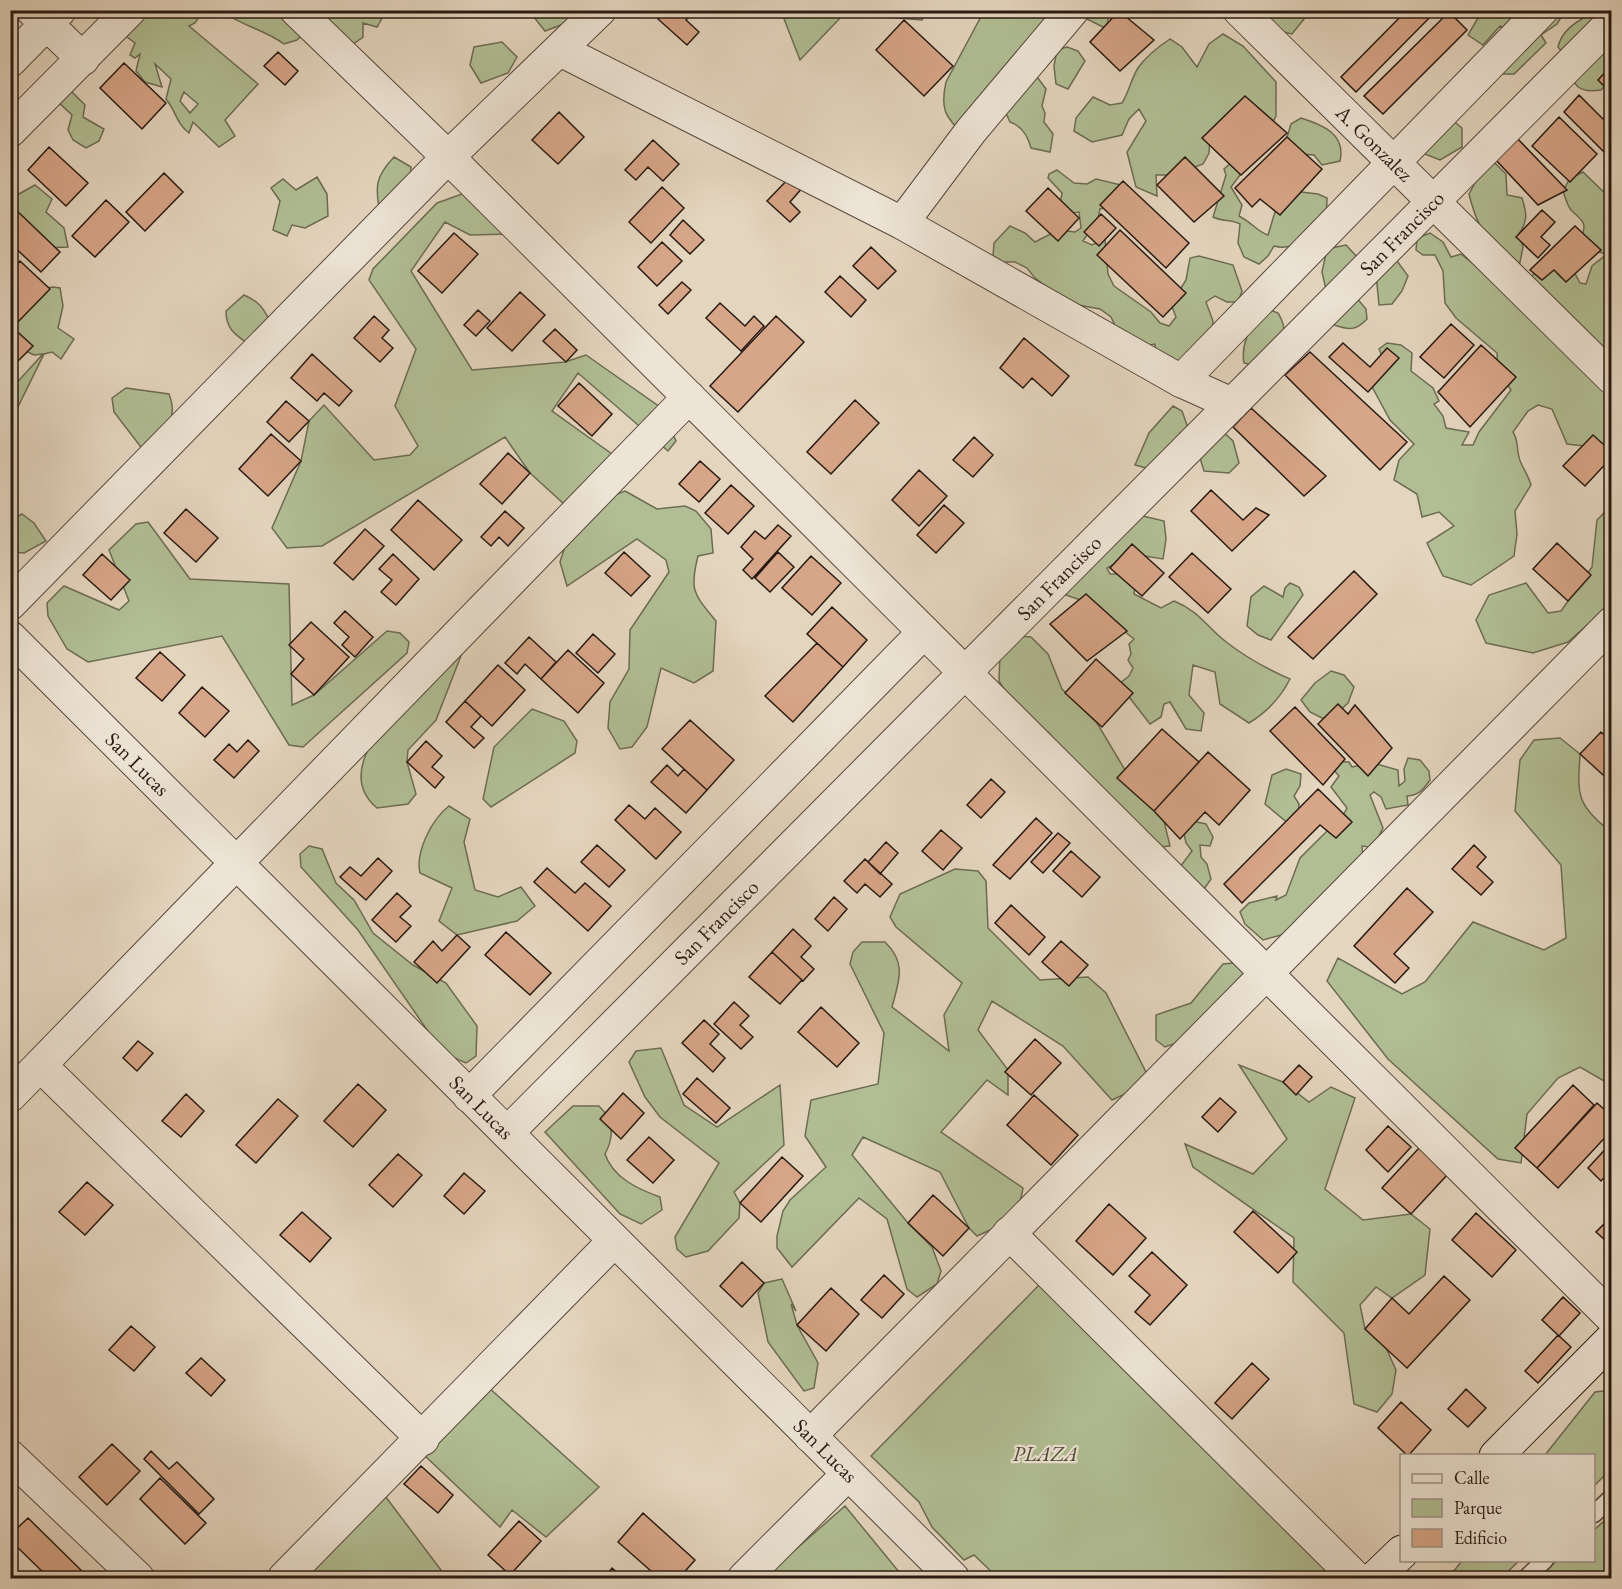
<svg xmlns="http://www.w3.org/2000/svg" width="1622" height="1589" font-family="'EB Garamond',serif">
<rect width="100%" height="100%" fill="#e4d5be"/>
<filter id="stains"><feTurbulence type="fractalNoise" baseFrequency=".00333" numOctaves="4"/><feColorMatrix values="0 0 0 0 .2 0 0 0 0 .09 0 0 0 0 .02 0 0 0 .5 -.17"/></filter>
<radialGradient id="worn" r=".72"><stop offset=".6" stop-color="#630" stop-opacity="0"/><stop offset="1" stop-color="#630" stop-opacity=".3"/></radialGradient>
<path fill="#b1be94" stroke="#6c6c54" stroke-width="1.5" fill-rule="evenodd" d="M146,11H203L195,23L189,26L258,84L225,120L235,136L219,147L193,122L189,133C176,123 176,111 166,99L171,79L155,64L162,87L145,82L136,71L140,54L135,58L130,55L135,43L123,34L129,23ZM184,92L198,104L190,113L180,101Z
M222,11H282L307,30L297,40L284,44C264,29 241,26 222,11Z
M319,11H386L377,27L363,23V37L339,54Z
M529,11H583L566,23L545,31Z
M781,11H927L922,20L844,14L800,60Z
M984,11H1054L1037,77L1046,89L1042,106L1045,113L1044,122L1053,134L1050,152L1031,148C1028,136 1022,126 1010,122L1004,109L964,135C945,117 940,109 946,82Z
M1080,11H1109L1107,29L1081,16Z
M1264,11H1303L1304,19L1292,34L1280,31Z
M1482,11L1528,13L1569,11L1563,14L1557,24L1541,35L1546,43L1514,74H1500L1508,31L1500,26L1483,45L1468,35Z
M1581,11H1611V78L1601,90C1562,96 1577,65 1558,47C1561,34 1571,25 1582,19Z
M1223,34L1243,46L1276,82V116L1268,131L1210,138L1209,153L1203,164L1174,175H1156L1157,196L1136,187L1127,152L1146,121L1139,109L1129,119L1122,135L1092,142L1074,131L1076,118L1093,97L1110,105L1122,103C1129,92 1131,79 1138,68C1146,56 1158,47 1170,39L1182,47L1197,67L1209,44Z
M502,42L517,57L508,73L481,83L470,65L474,47Z
M1067,47L1078,51L1085,61L1068,89L1056,84L1054,66L1057,50Z
M70,90L85,105L83,117L104,129L99,141L86,148L73,140L68,130L72,115L56,100Z
M1301,118C1323,125 1346,134 1340,161L1322,165L1314,155L1299,154L1285,144L1291,124Z
M1451,119L1462,128V147L1440,160L1422,153Z
M394,157L411,167L410,193L380,213C375,187 375,177 394,157Z
M1492,160L1506,174L1507,195L1522,198C1527,214 1528,220 1519,234L1523,247L1519,267C1488,242 1479,234 1469,194L1482,170Z
M1231,163L1237,166L1240,175L1231,187L1242,205L1239,216C1251,222 1258,232 1268,235L1278,202L1293,191L1318,194L1327,198C1327,204 1327,212 1324,217C1313,234 1295,252 1274,246L1268,256L1259,264L1244,257L1238,243L1240,224C1231,219 1223,222 1213,217L1226,175L1224,169Z
M1057,170L1074,183L1087,184L1096,179L1121,185L1110,207L1100,209L1098,218L1083,241L1092,245L1105,239L1108,274L1114,286L1151,312L1160,323L1169,326L1176,317L1171,304L1186,280L1190,258L1199,256L1233,265L1242,291L1238,302H1227L1215,296L1206,302L1213,321L1212,333L1180,367L1156,356L1155,344L1143,346L1118,332L1111,317L1100,309L1067,303L1034,277L1027,268L1015,262H1003L993,256L994,243L1010,226L1025,233L1035,242L1058,230L1075,232L1081,228L1079,212L1066,214L1060,204L1062,193L1048,178L1049,174Z
M1583,172L1611,199V445L1593,447L1567,444L1552,409L1538,405L1528,411L1513,432C1519,442 1516,446 1519,457C1520,464 1528,474 1531,485L1515,511L1517,534L1514,556L1471,585L1443,576L1427,543L1454,526L1439,512L1422,517L1417,494L1394,480L1399,460L1414,444L1390,420L1370,383L1385,363L1379,349L1387,343L1401,345L1412,353L1411,371L1433,388L1439,401L1434,404L1443,416L1446,428L1469,432L1462,445H1473L1479,432L1511,390L1498,371L1497,353L1456,318L1445,303L1443,271L1435,255H1423L1416,250L1417,238L1430,233L1443,242L1451,257L1461,254L1489,276L1526,282L1544,264L1572,268L1580,283L1586,284L1592,266L1607,254L1590,250L1581,238C1588,222 1582,221 1571,210C1567,205 1565,197 1563,191L1570,178Z
M317,177L327,194L328,216L305,228L292,225L287,236L273,230L280,201L271,188L283,179L296,190Z
M35,185L52,199L46,212L64,228L68,247L42,248L11,215L10,186L19,194Z
M462,194L497,203L513,234L470,235L445,222L411,271L472,370L565,362L586,355L660,407L676,441L668,451L578,373L552,411L619,459L564,504L530,473L505,437L322,546L287,548L272,528L301,461L309,421L324,405L374,460L410,455L418,446L395,406L416,349L369,280L373,269L437,203Z
M1346,245L1359,259L1355,296L1366,309L1367,319C1356,331 1349,330 1334,325L1322,272L1327,249Z
M1392,254L1408,276L1402,291L1392,304L1379,305L1376,274Z
M53,287L60,288L63,306L58,328L74,339L61,359L52,352L44,354L15,413L11,443V389L43,354L34,355L11,344V330L25,291Z
M244,295C258,301 264,308 270,322L247,343C234,334 226,328 226,311Z
M1265,308L1278,313C1291,334 1282,349 1274,371L1244,363C1240,340 1253,326 1265,308Z
M126,388L169,394C180,423 162,431 144,451L114,412L112,398Z
M1173,406L1182,411L1187,425L1185,441L1163,460L1146,468L1135,465L1149,433Z
M1219,428L1233,441L1239,463L1229,473L1204,471L1199,455Z
M625,491L657,509L685,506L696,511L711,529L713,553L698,556C689,591 694,594 716,621L713,671L694,683L661,668L647,727L632,747L620,749L608,728L610,702L629,669L630,630L669,572L666,560L637,539L567,586L560,562L568,537L602,500Z
M1611,506V604L1568,642L1533,653L1486,643L1476,620L1489,595L1526,583L1548,613L1561,611L1592,567L1597,520Z
M22,514L34,523L46,541L24,553L11,552V520Z
M1143,516L1164,521L1166,539L1163,559L1132,554L1107,568L1110,574H1123L1135,584L1134,594L1161,608L1174,601C1199,611 1206,626 1225,641C1245,657 1267,669 1290,679C1280,699 1267,712 1249,723L1220,704L1215,672L1193,665L1189,695L1204,713L1201,731L1186,729L1170,702L1164,704L1161,717L1150,724L1119,684L1129,676L1133,668L1128,660L1131,654L1129,644L1134,639L1089,603L1066,595L1070,578L1132,519Z
M148,522L190,579L289,584L292,705L314,695L387,631L400,633L409,642L407,653L303,747L289,745L222,636L88,662L67,649L48,616L47,603L64,586L119,610L129,601L109,550L136,524Z
M1290,583L1299,587L1303,595L1271,640L1258,635L1247,626L1251,597L1264,586L1283,597L1285,588Z
M1018,636L1031,637L1048,654L1062,689L1097,723L1137,790L1164,821L1170,846L1147,848L1100,806L1050,734L1011,701L999,681L1000,654Z
M464,648L436,720L408,750L407,762L416,794L408,804L377,808C320,760 431,679 464,648Z
M1331,671L1344,675L1354,687L1348,703L1328,721L1310,712L1301,700L1315,683Z
M532,709L564,721L577,741L575,753L491,807L483,799L494,747Z
M1560,738L1580,754C1578,791 1575,802 1605,827L1611,826V1085L1580,1067L1558,1078L1527,1114L1521,1163L1498,1159L1388,1059L1327,981L1338,958L1402,994L1425,982L1473,922L1544,950L1566,938L1561,865L1515,811L1520,760L1534,740Z
M1408,758L1420,760L1429,771L1430,780C1423,790 1419,795 1407,796L1408,805L1386,809L1381,797L1374,792L1370,795L1383,828L1379,836L1369,847L1362,846L1363,859L1285,934L1263,940L1245,924L1240,912L1249,903L1277,896L1276,900L1286,895L1300,858L1327,831L1338,825L1347,808L1331,787L1339,776L1333,769L1335,761L1349,762L1352,767L1373,763L1398,770L1399,786L1405,781L1404,769Z
M1286,769L1301,774L1300,786L1294,796L1299,804L1298,817L1289,824L1265,804L1272,775Z
M449,806L470,819L464,842L475,890L498,897L521,887L535,906L517,921L457,935L439,921L452,888L420,873C415,852 432,819 449,806Z
M1192,821L1206,824L1213,837L1210,846L1200,845L1201,857L1207,864L1211,879L1204,889L1195,885L1180,867L1192,851L1186,843L1183,829Z
M309,846L322,849L336,883L354,900L373,933L413,965L446,983L477,1026L476,1056L466,1063L443,1053L358,930L301,867L300,854Z
M955,869L978,871L986,881L988,928L1040,980L1088,977L1106,993L1151,1082L1112,1100L1063,1046L992,1001L978,1030L1008,1070V1095L987,1080L941,1132L1023,1188L1017,1218L977,1236L969,1228L940,1172L863,1137L852,1155L908,1223L932,1247L941,1271L937,1284L917,1297L907,1289L887,1219L859,1198L792,1267L777,1248V1236L783,1211L790,1200L826,1167L805,1136L811,1100L878,1084L884,1033L850,964L853,952L862,942H885C907,963 899,981 892,1007L949,1051L944,1015L962,983L896,927L890,917L900,894Z
M1245,962L1255,971L1199,1035L1165,1047L1156,1040V1015L1191,1003L1223,964Z
M661,1048L684,1105L717,1127L780,1085L784,1145L734,1192L740,1203L739,1218L708,1251L686,1257L677,1249L675,1237L719,1163L660,1117L645,1097L629,1062L636,1051Z
M1239,1065L1283,1082L1309,1102L1331,1087L1355,1098L1325,1189L1363,1220L1411,1214L1430,1229L1425,1275L1392,1298L1376,1287L1360,1305L1365,1329L1386,1348L1396,1370L1392,1394L1377,1412L1354,1404L1344,1333L1293,1282L1294,1238L1193,1167L1185,1144L1253,1174L1287,1139Z
M573,1106H599C614,1120 614,1137 605,1154C613,1178 638,1189 660,1197L662,1210L641,1224L620,1214L545,1132Z
M782,1279L796,1311L791,1304L797,1325L818,1363L814,1388L804,1391L768,1342L758,1293L764,1283Z
M1042,1282L1341,1578H998L974,1555L964,1560L932,1527L919,1502L871,1456Z
M487,1386L599,1487L546,1537L512,1510L500,1527L423,1454Z
M1611,1390V1469L1594,1486V1456L1545,1455L1595,1392Z
M382,1492L447,1578H292Z
M845,1506L904,1578H763Z
M1611,1515V1578H1535L1557,1561L1594,1560V1530Z
M1462,1561V1560L1519,1561L1501,1578H1448Z"/>
<path fill="#d7a587" stroke="#281a13" stroke-width="1.5" d="M666,10L694,11L686,20L699,32L687,45L658,19Z
M1407,10H1437L1356,92L1341,77Z
M1119,11L1154,40L1120,71L1090,42Z
M1449,12L1467,30L1383,114L1364,96Z
M904,20L953,66L924,96L876,50Z
M278,52L298,71L285,85L264,66Z
M124,63L166,103L142,129L100,88Z
M1612,65V94L1598,80Z
M1579,95L1612,128V160L1564,112Z
M1245,96L1287,133L1241,175L1202,138Z
M559,112L584,137L558,164L532,140Z
M1559,117L1597,154L1570,182L1532,146Z
M1515,136L1567,190L1538,205L1495,159Z
M1287,137L1322,169L1280,215L1260,199L1252,207L1235,188Z
M653,140L679,164L663,181L648,167L636,180L625,170Z
M49,147L88,183L66,206L28,170Z
M1185,157L1224,196L1194,222L1157,185Z
M164,173L183,192L145,231L126,212Z
M791,176L803,187L790,202L800,212L790,222L767,201Z
M1123,181L1189,243L1166,268L1100,205Z
M662,187L684,208L651,243L629,222Z
M1048,188L1079,218L1058,241L1026,211Z
M106,200L129,222L95,257L72,236Z
M14,208L60,252L41,272L10,243V212Z
M1542,210L1555,222L1541,237L1550,245L1538,258L1516,237Z
M1101,214L1116,228L1099,246L1084,232Z
M683,220L704,240L690,254L670,235Z
M1575,226L1601,250L1566,282L1554,270L1542,280L1530,270Z
M1120,230L1186,293L1163,317L1097,255Z
M454,233L478,254L442,293L418,271Z
M662,242L682,261L657,286L638,267Z
M871,247L896,271L878,289L853,266Z
M20,261L50,289L15,325L10,320V271Z
M840,276L866,300L851,317L825,292Z
M682,282L691,290L668,314L659,305Z
M520,292L545,315L512,351L487,328Z
M720,303L745,326L754,316L764,326L741,351L706,318Z
M478,310L490,321L476,336L464,325Z
M374,316L389,330L382,338L393,348L380,362L354,338Z
M776,316L804,342L738,412L710,386Z
M1451,324L1474,345L1444,378L1420,357Z
M10,325L33,346L10,369Z
M555,329L577,350L566,362L543,341Z
M1024,338L1069,376L1052,396L1032,378L1023,388L1000,368Z
M1343,343L1370,367L1387,348L1399,358L1368,392L1329,357Z
M1481,345L1516,377L1470,427L1438,392Z
M1310,352L1407,442L1380,470L1285,375Z
M312,354L352,391L339,406L324,393L317,401L291,378Z
M579,383L612,414L592,436L558,406Z
M855,400L879,423L831,474L807,452Z
M286,401L309,421L289,442L267,422Z
M1251,408L1326,476L1304,496L1233,427Z
M271,434L301,461L268,496L239,469Z
M1593,435L1612,452V457L1585,486L1563,466Z
M974,437L993,455L973,477L953,460Z
M508,453L530,473L502,504L480,484Z
M700,461L720,479L699,502L679,484Z
M919,470L947,496L919,526L892,500Z
M731,485L754,506L728,534L705,513Z
M1211,490L1243,520L1256,508L1269,515L1232,551L1191,511Z
M418,500L462,540L434,570L391,530Z
M944,505L964,523L936,553L917,535Z
M186,509L218,538L196,562L164,533Z
M505,511L524,528L508,546L499,537L491,546L481,537Z
M778,525L791,536L752,579L743,570L753,559L741,547L755,531L765,539Z
M365,529L384,546L353,580L334,563Z
M1557,543L1591,575L1568,601L1533,569Z
M1132,544L1164,573L1142,596L1110,568Z
M624,552L650,576L631,596L605,573Z
M778,552L794,567L770,592L755,578Z
M1192,553L1231,589L1208,613L1169,577Z
M102,554L130,580L111,600L83,575Z
M393,554L419,579L396,605L381,592L392,580L379,569Z
M811,556L841,583L812,615L782,588Z
M1354,571L1377,594L1313,659L1288,637Z
M1086,594L1127,631L1087,661L1050,624Z
M832,607L867,640L843,667L807,634Z
M345,611L373,637L355,657L342,645L349,637L334,623Z
M311,622L349,657L314,695L291,674L304,659L289,645Z
M593,634L615,654L598,673L576,653Z
M529,637L556,662L541,679L525,664L517,674L505,663Z
M817,643L843,667L793,722L765,696Z
M568,650L604,683L578,713L541,679Z
M160,652L185,675L162,701L136,678Z
M1096,659L1133,693L1102,727L1065,693Z
M498,665L525,690L492,726L465,701Z
M202,687L229,711L205,737L179,713Z
M465,701L481,716L471,727L484,738L474,748L446,722Z
M1338,704L1348,714L1355,705L1392,748L1368,776L1318,724Z
M1295,707L1345,759L1323,785L1270,731Z
M690,720L734,760L707,790L662,749Z
M1162,729L1199,762L1154,811L1117,778Z
M1601,732L1612,742V783L1580,754Z
M248,740L259,751L234,778L214,760L229,744L237,752Z
M426,741L442,756L432,767L444,777L435,788L407,762Z
M1208,752L1250,790L1219,825L1205,812L1180,839L1154,811Z
M667,765L678,776L684,769L707,790L686,813L651,782Z
M991,779L1005,792L981,818L967,805Z
M1318,789L1352,822L1336,838L1320,825L1242,903L1224,884Z
M629,805L645,819L655,808L681,832L656,859L615,820Z
M1036,818L1052,833L1010,879L993,865Z
M941,830L962,848L943,870L922,851Z
M1058,833L1070,843L1043,873L1031,862Z
M886,842L898,853L880,874L868,862Z
M597,845L625,870L609,887L581,862Z
M1474,845L1486,857L1477,867L1493,882L1481,895L1452,869Z
M1071,851L1100,877L1082,897L1053,871Z
M378,858L392,871L366,900L340,877L350,867L361,876Z
M865,859L892,884L880,897L865,884L857,893L844,881Z
M547,868L575,893L585,883L611,906L588,931L534,882Z
M1407,888L1433,912L1394,954L1409,968L1395,983L1354,946Z
M397,893L411,906L400,917L411,926L396,942L372,920Z
M834,897L847,909L828,931L815,919Z
M1011,905L1045,937L1029,955L995,923Z
M793,929L811,946L801,957L814,969L803,981L772,952Z
M506,932L551,973L530,995L485,955Z
M457,935L470,947L437,983L414,962L433,941L442,951Z
M1061,941L1088,965L1069,986L1042,962Z
M772,952L802,980L780,1004L749,977Z
M734,1002L749,1016L740,1025L753,1037L741,1049L714,1024Z
M821,1007L859,1043L837,1067L798,1032Z
M704,1020L719,1034L710,1044L725,1058L713,1072L682,1043Z
M1035,1039L1061,1063L1031,1095L1005,1072Z
M138,1041L153,1053L137,1071L123,1058Z
M1299,1065L1312,1077L1296,1095L1283,1082Z
M697,1078L730,1108L716,1123L683,1094Z
M358,1084L386,1110L353,1147L324,1121Z
M1573,1085L1594,1105L1537,1168L1515,1148Z
M623,1093L644,1113L621,1139L600,1119Z
M186,1094L204,1111L181,1137L162,1121Z
M1034,1095L1078,1135L1051,1165L1007,1125Z
M1220,1098L1236,1112L1218,1132L1202,1117Z
M278,1099L298,1116L256,1163L236,1145Z
M1597,1103L1612,1116V1130L1558,1188L1537,1168Z
M1388,1126L1411,1147L1388,1172L1366,1150Z
M649,1137L674,1160L653,1183L627,1160Z
M1612,1142V1169L1601,1181L1588,1168Z
M1419,1148L1448,1174L1411,1214L1382,1188Z
M398,1154L422,1175L393,1207L369,1185Z
M782,1157L803,1176L761,1222L740,1203Z
M464,1173L485,1191L464,1214L444,1196Z
M87,1182L113,1205L85,1235L59,1212Z
M933,1195L969,1228L943,1256L908,1223Z
M1109,1204L1146,1238L1113,1275L1076,1241Z
M1253,1211L1297,1252L1278,1273L1234,1232Z
M302,1212L331,1238L310,1262L280,1235Z
M1476,1213L1516,1250L1492,1277L1452,1240Z
M1612,1216V1246L1596,1232Z
M1152,1252L1187,1285L1150,1325L1135,1312L1150,1295L1129,1276Z
M742,1262L764,1283L742,1307L720,1286Z
M884,1275L904,1294L882,1318L861,1300Z
M1444,1276L1470,1300L1407,1368L1365,1329L1392,1298L1409,1314Z
M831,1288L859,1314L826,1351L797,1325Z
M1563,1297L1580,1313L1559,1336L1542,1320Z
M131,1326L155,1347L134,1371L109,1350Z
M1558,1335L1571,1347L1538,1383L1525,1371Z
M201,1358L225,1380L211,1396L186,1373Z
M1252,1363L1269,1379L1232,1419L1215,1403Z
M1466,1389L1486,1408L1468,1427L1448,1409Z
M1401,1402L1431,1430L1408,1456L1378,1428Z
M112,1444L140,1471L107,1505L79,1477Z
M151,1451L169,1469L177,1462L214,1499L199,1514L144,1459Z
M421,1466L453,1495L438,1513L404,1484Z
M160,1478L206,1523L185,1544L140,1499Z
M643,1513L695,1560L679,1578H659L618,1542Z
M28,1518L89,1578H49L10,1540V1535Z
M519,1521L541,1541L510,1575L488,1555Z
M612,1568L624,1578H604Z"/>
<g fill="none" stroke-linecap="round" stroke-linejoin="round">
<g stroke="#57493e" stroke-width="19">
<path id="lane" d="M1594,1514L1612,1497
M1526,1578L1545,1560"/>
</g>
<g stroke="#57493e" stroke-width="34">
<g id="street">
<path d="M32,10L83,59"/>
<path d="M296,10L448,157L1612,1318"/>
<path id="s1" d="M1239,10L1612,378"/>
<path d="M560,50L902,223L1181,381L1232,404"/>
<path d="M10,61L60,10"/>
<path d="M10,131L130,10"/>
<path d="M902,223L971,131L1073,10"/>
<path d="M1181,381L1542,10"/>
<path d="M10,604L448,157L600,10"/>
<path id="s2" d="M10,637L953,1578"/>
<path d="M41,1066L423,1439"/>
<path d="M10,1096L689,397"/>
<path d="M469,1096L924,632"/>
<path id="s3" d="M507,1133L1612,22"/>
<path d="M1009,1233L1356,1578"/>
<path d="M810,1436L1612,623"/>
<path d="M10,1456L138,1578"/>
<path d="M284,1578L614,1241"/>
<path d="M744,1578L848,1474"/>
</g>
</g>
<g stroke="#281a13" stroke-width="35">
<path id="secondary" d="M1496,1456L1612,1339
M1375,1578L1402,1552"/>
</g>
<use href="#lane" stroke="#ede4d5" stroke-width="16"/>
<use href="#street" stroke="#ede4d5" stroke-width="32"/>
<use href="#secondary" stroke="#ede4d5" stroke-width="33"/>
</g>
<g text-anchor="middle" stroke-width="4.5" stroke-linejoin="round" paint-order="stroke">
<g font-size="21" fill="#281a13" stroke="#ede4d5">
<text dy="7" stroke="none"><textPath href="#s1" startOffset="190">A. Gonzalez</textPath></text>
<text dy="7" stroke="none"><textPath href="#s3" startOffset="1269">San Francisco</textPath></text>
<text dy="7" stroke="none"><textPath href="#s3" startOffset="783">San Francisco</textPath></text>
<text dy="7" stroke="none"><textPath href="#s2" startOffset="180">San Lucas</textPath></text>
<text dy="7" stroke="none"><textPath href="#s3" startOffset="297">San Francisco</textPath></text>
<text dy="7" stroke="none"><textPath href="#s2" startOffset="666">San Lucas</textPath></text>
<text dy="7" stroke="none"><textPath href="#s2" startOffset="1152">San Lucas</textPath></text>
</g>
<g font-size="21" font-style="italic" fill="#514b3a" stroke="#ede4d5">
<text x="1045" y="1461">PLAZA</text>
</g>
</g>
<rect width="1622" height="1589" fill="none" stroke="#e4d5be" stroke-width="36"/>
<rect x="12" y="12" width="1598" height="1565" fill="none" stroke="#281a13" stroke-width="3"/>
<rect x="18" y="18" width="1586" height="1553" fill="none" stroke="#281a13" stroke-width="1.5"/>
<rect x="1400" y="1454" width="195" height="108" fill="#ede4d5" stroke="#9e9387" stroke-width="1.5"/>
<rect x="1412" y="1474" width="30" height="9" fill="#ede4d5" stroke="#9e9387" stroke-width="1.5"/>
<text x="1454" y="1484" font-size="18" fill="#281a13">Calle</text>
<rect x="1412" y="1499" width="30" height="18" fill="#b1be94" stroke="#9e9387" stroke-width="1.5"/>
<text x="1454" y="1514" font-size="18" fill="#281a13">Parque</text>
<rect x="1412" y="1529" width="30" height="18" fill="#d7a587" stroke="#9e9387" stroke-width="1.5"/>
<text x="1454" y="1544" font-size="18" fill="#281a13">Edificio</text>
<rect width="100%" height="100%" filter="url(#stains)"/>
<rect width="100%" height="100%" fill="url(#worn)"/>
</svg>
